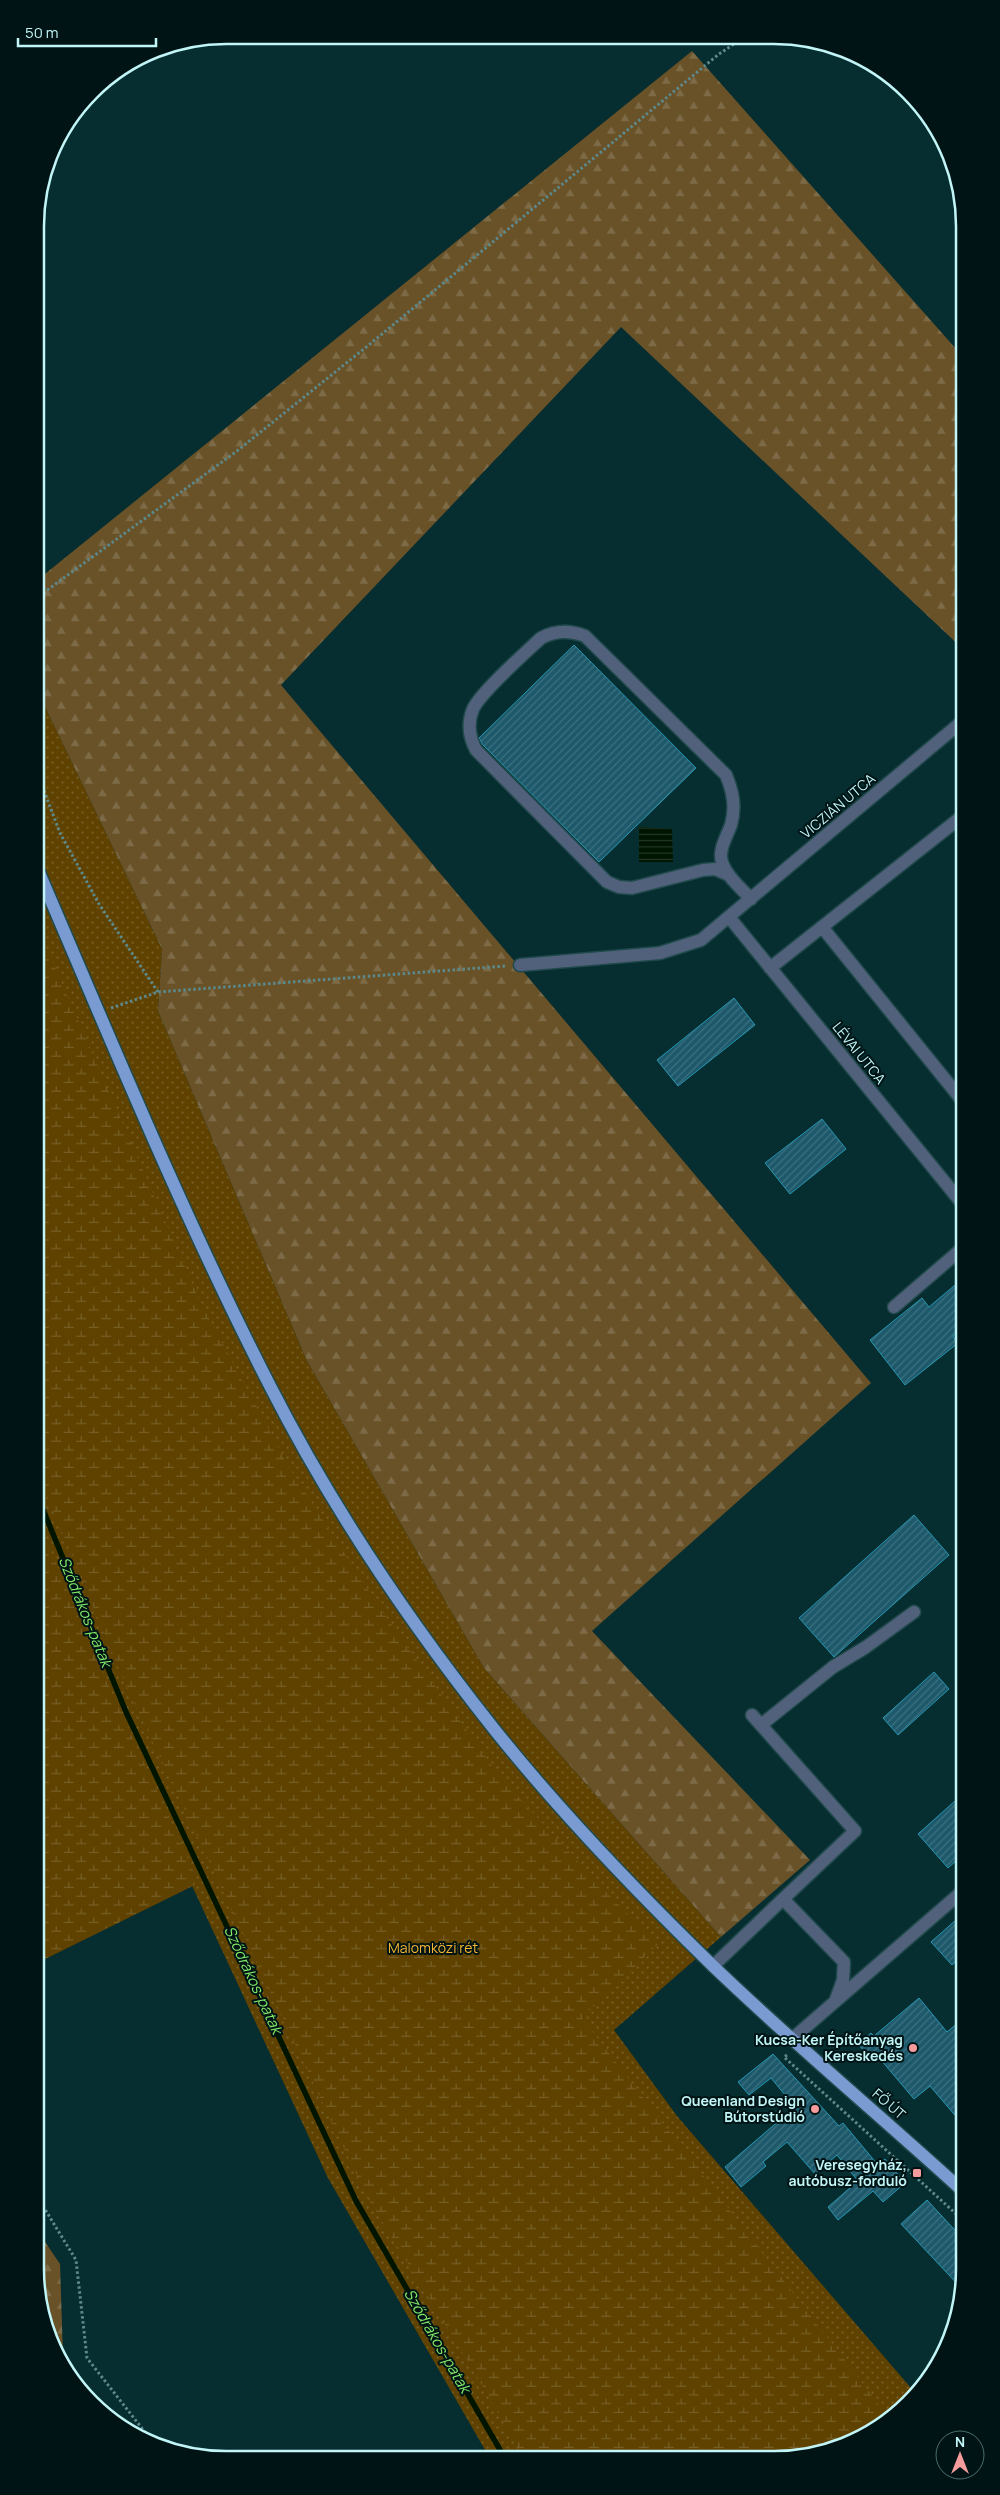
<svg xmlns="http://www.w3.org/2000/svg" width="1000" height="2495" font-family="Manrope,sans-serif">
<defs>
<pattern id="grass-dots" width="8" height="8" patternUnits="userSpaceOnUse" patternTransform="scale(1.25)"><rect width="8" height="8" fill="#604200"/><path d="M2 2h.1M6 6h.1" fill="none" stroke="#755e26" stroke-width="1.8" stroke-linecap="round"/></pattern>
<pattern id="forest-firs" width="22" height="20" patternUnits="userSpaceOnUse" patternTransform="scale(1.25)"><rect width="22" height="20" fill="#695128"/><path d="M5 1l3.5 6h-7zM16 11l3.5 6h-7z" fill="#7d6b48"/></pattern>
<pattern id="wetland-marsh" width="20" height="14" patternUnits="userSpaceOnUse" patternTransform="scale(1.25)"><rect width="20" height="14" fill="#604200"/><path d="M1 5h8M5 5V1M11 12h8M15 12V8" fill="none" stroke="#755e26"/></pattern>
<pattern id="water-rules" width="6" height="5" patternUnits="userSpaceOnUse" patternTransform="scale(1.25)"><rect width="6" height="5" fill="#001500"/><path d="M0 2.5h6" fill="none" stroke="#233826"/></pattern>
<pattern id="building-hatch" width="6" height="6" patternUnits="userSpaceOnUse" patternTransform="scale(1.25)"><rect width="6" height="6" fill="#1d596a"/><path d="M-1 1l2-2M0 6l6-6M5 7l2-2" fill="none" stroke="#3c7180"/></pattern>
</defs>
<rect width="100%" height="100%" fill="#062d2f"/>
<path fill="url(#grass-dots)" d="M35,686L162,949L158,1011L307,1361L484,1668L721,1937L614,2030L677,2116L917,2395L880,2428L823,2454L488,2455L328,2178L87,1660L35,1536Z"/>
<path fill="url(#forest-firs)" d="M692,51L965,359V651L621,327L281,685L871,1383L592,1631L810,1860L721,1937L484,1668L307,1361L158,1011L162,949L35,686V582Z
M35,2227L60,2264L63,2356L112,2421L100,2412L61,2365L41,2318L35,2269Z"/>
<path fill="url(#wetland-marsh)" d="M35,921L199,1299L287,1464L379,1607L500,1777L603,1889L658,1944L582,2018L890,2419L880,2428L823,2454L522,2455L473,2370L367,2197L125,1683L35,1467Z
M35,1512L89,1642L199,1883L35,1964Z"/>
<path fill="url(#water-rules)" d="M639,827L672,829L673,862H639Z"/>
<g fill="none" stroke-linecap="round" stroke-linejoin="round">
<path stroke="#001500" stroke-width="5.5" d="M35,1490L126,1712L356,2201L503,2455"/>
</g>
<path fill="url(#building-hatch)" stroke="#2496b3" d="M574,645L696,768L599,862L483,745L479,738Z
M734,998L755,1025L678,1086L657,1060Z
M822,1119L846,1149L790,1194L765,1163Z
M955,1285L965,1298V1327L953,1336L958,1343L905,1385L870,1340L922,1298L929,1307Z
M914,1515L949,1555L834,1657L799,1618Z
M934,1672L949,1689L898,1735L883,1718Z
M965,1792V1853L948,1868L918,1834Z
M965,1912V1953L952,1965L931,1942Z
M919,1998L947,2032L965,2017V2127L930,2086L914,2099L875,2053L870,2058L858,2044L871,2033L874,2036Z
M773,2054L839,2126L843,2123L878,2165L885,2159L905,2183L883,2202L873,2191L838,2220L828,2207L858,2181L837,2155L815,2174L787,2142L763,2162L766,2166L741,2187L725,2167L795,2107L771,2078L749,2095L738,2082Z
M927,2200L965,2241L963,2290L901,2224Z"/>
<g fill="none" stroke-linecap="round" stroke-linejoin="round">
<g stroke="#20494b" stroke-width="15">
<path id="minor" d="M729,875L715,869L703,870L632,888L619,887L607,882L476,750C469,737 467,724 473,709C481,692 525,653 541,638C556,630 570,630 585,636L726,775C733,792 736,807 731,825C727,836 718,850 722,862C726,876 742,889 751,899
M729,917L965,1207
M822,927L965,1104
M520,965L660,953L701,940L965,719
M770,968L965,814
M894,1307L965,1246
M752,1715L855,1831L783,1899
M761,1725L833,1667L866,1647L914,1612
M713,1966L783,1899L844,1962L843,1980L836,1999
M792,2039L965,1889"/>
</g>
<g stroke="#20494b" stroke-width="15">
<path id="major" d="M35,863C110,1038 182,1214 269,1384C331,1506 409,1622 494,1729C561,1813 636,1891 713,1966C794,2044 882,2117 965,2193"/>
</g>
<path stroke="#5c898b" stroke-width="3" stroke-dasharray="2.5 2.5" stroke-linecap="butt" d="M35,599L237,451L370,344L719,54L743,38
M35,767L60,833L99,904L158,992
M111,1008L158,992L506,966
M787,2055L784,2057L965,2222
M35,2193L76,2260L87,2358L155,2445"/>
<use href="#minor" stroke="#51617c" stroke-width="12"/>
<use href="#major" stroke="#799bd1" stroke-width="12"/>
</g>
<g fill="#f59b9b" stroke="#001415" stroke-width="2">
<circle cx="913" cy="2048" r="5"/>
<circle cx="815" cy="2109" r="5"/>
<rect x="912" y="2168" width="10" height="10" rx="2.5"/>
</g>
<g text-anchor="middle" stroke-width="4" stroke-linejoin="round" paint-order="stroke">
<g font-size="14" fill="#c1f5f7" stroke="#001415">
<text transform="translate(838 806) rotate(-40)" y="5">VICZIÁN UTCA</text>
<text transform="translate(859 1053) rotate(51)" y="5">LÉVAI UTCA</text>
<text transform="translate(889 2104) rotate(41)" y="5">FŐ ÚT</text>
</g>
<g font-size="14" fill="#f7b632" stroke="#001415">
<text x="433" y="1953">Malomközi rét</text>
</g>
<g font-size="14" font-weight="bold" fill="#c1f5f7" stroke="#001415" text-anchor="end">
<text x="903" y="2045">Kucsa-Ker Építőanyag<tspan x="903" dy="16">Kereskedés</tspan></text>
<text x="805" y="2106">Queenland Design<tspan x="805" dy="16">Bútorstúdió</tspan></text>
<text x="907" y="2170">Veresegyház,<tspan x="907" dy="16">autóbusz-forduló</tspan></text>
</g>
<g font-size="15" font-style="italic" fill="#81e968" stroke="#001415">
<text transform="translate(85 1612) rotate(68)" y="5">Sződrákos-patak</text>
<text transform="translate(253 1980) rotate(65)" y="5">Sződrákos-patak</text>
<text transform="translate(437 2341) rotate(60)" y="5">Sződrákos-patak</text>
</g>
</g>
<path d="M0 0H1000V2495H0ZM226 44H774A182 182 0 0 1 956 226V2269A182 182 0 0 1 774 2451H226A182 182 0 0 1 44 2269V226A182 182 0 0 1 226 44Z" fill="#001415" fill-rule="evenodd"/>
<path fill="none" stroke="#c1f5f7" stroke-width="2.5" d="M226 44H774A182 182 0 0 1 956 226V2269A182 182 0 0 1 774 2451H226A182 182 0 0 1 44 2269V226A182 182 0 0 1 226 44Z"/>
<g transform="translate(960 2455)"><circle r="24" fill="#001415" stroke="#4d6e6f"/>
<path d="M0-4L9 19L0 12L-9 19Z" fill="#f59b9b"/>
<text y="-8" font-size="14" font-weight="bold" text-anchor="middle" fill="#c1f5f7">N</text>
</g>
<path d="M18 38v8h138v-8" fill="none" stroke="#c1f5f7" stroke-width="2.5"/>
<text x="25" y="38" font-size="15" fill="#c1f5f7" stroke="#001415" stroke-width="4" paint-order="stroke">50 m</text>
</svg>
